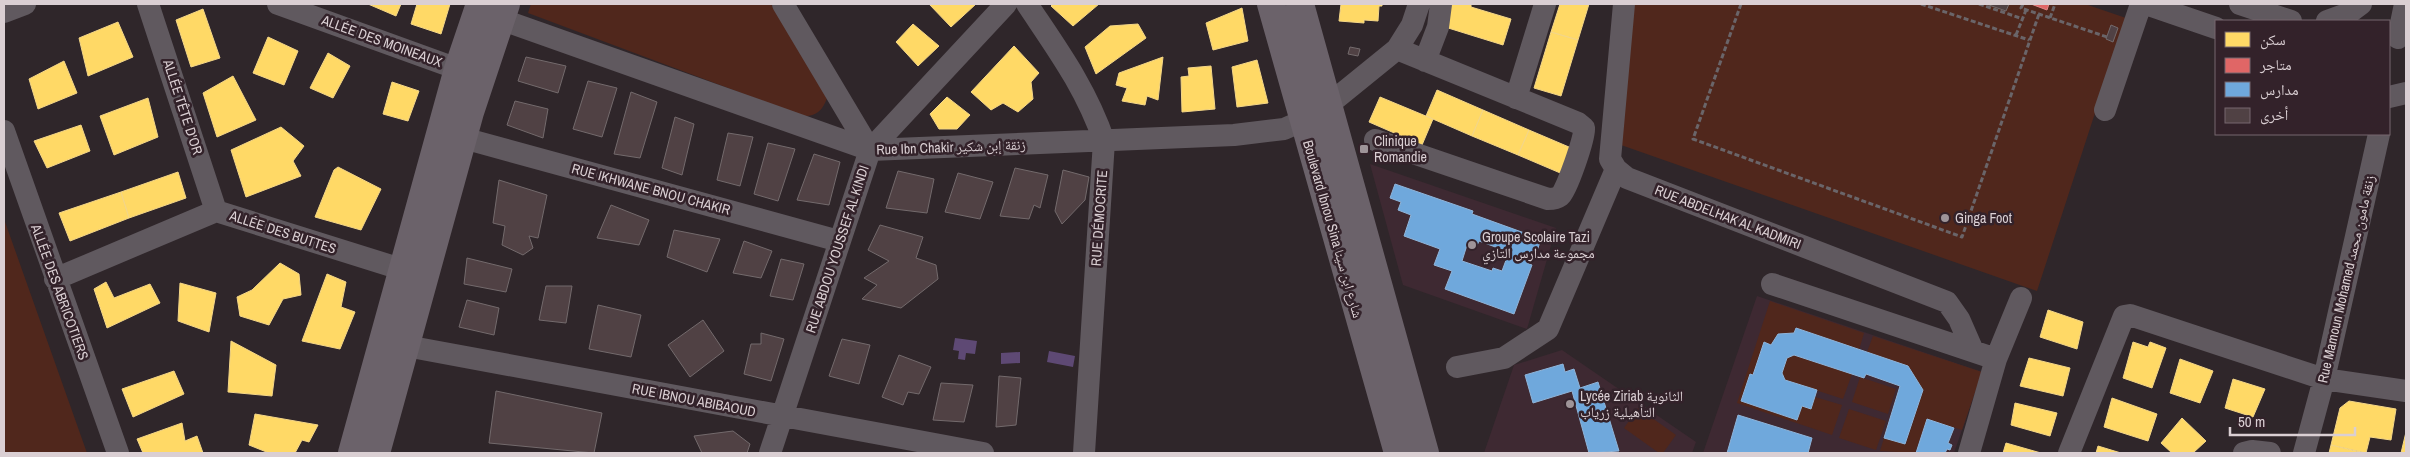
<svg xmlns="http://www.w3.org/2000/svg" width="2410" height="457" font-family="'Archivo Narrow','Noto Naskh Arabic',sans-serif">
<rect width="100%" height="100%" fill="#2f262a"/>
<path fill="#3e2932" d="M1370,164L1556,228L1527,329L1403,285Z
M1757,296L1982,372L1954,453H1703Z
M1562,350L1696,442L1692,453H1484L1514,365Z"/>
<path fill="#50271c" d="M531,4H771L827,98C823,110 816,117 803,116L528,13Z
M1634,4H2085L2126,18L2037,291L1621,145Z
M4,219L87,453H4Z
M1770,301L1864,333L1859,350L1796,328L1794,333L1778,334L1771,345L1764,343L1753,375L1750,374L1741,401L1797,420L1802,406L1815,397L1842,405L1832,435L1737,403Z
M1873,336L1982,372L1962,430L1927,419L1915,453L1880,451L1884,438L1906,444L1923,390L1908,366L1867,352Z
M1794,355L1852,374L1843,399L1785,380L1782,373L1787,358Z
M1860,377L1896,389L1888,414L1852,402Z
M1638,408L1676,435L1663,453H1659L1624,428Z
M1849,409L1886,421L1876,450L1839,438Z"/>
<path fill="#5e4974" d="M955,338L977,341L975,354L966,353L965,360L958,359L959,351L953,350Z
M1049,351L1075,356L1073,367L1047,362Z
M1020,352V363L1001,364V353Z"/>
<path fill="#ffd966" stroke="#f4d687" d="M368,4H401L396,16Z
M417,4H450L441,34L411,24Z
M929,4H976L951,27Z
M1053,4H1099L1073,26L1051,6Z
M1341,4H1382V6H1379L1378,21L1364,20V23L1339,21Z
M1452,4H1471V7L1511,19L1503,45L1445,27Z
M1560,4H1589L1578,40L1551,32Z
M1242,8L1248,41L1213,50L1206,23Z
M203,9L220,58L191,67L176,20Z
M118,22L133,57L88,76L79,38Z
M913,24L939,46L918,66L896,42Z
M1138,24L1146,38L1096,74L1085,47L1110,26Z
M1551,32L1578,40L1561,96L1534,88Z
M268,37L298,51L284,85L253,73Z
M1014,46L1039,73L1031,82L1033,99L1018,112L1003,103L991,110L971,92Z
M328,53L350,66L333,98L310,88Z
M1163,57L1158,100L1147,96L1145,105L1122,101L1127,88L1116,85L1119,73Z
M1257,60L1268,103L1237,107L1232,67Z
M64,61L77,93L38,109L29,79Z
M1211,66L1215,109L1182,112L1181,77L1189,76L1188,68Z
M233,76L256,120L217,137L203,93Z
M392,82L419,91L408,121L383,114Z
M1437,90L1483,110L1472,136L1426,116Z
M947,97L970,115L957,129H939L930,114Z
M1380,97L1433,119L1422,145L1369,122Z
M148,98L158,137L114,155L100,116Z
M1483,110L1529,130L1518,155L1472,136Z
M81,125L90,151L47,168L34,141Z
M281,127L304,146L293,161L301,176L246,197L231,150Z
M1529,130L1576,150L1565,175L1518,155Z
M338,167L381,189L361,230L315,217L334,170Z
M178,172L186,198L129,218L121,192Z
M121,192L129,218L70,241L59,213Z
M280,263L299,274L301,295L283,299L269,325L240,316L237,297L252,290Z
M327,274L346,282L341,307L355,312L340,349L302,341Z
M106,282L114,298L150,284L160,303L107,328L94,289Z
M180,283L216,293L209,332L178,321Z
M2048,310L2083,322L2077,349L2040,337Z
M231,341L276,365L272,396L228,392Z
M2133,342L2148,347L2150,342L2166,348L2152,388L2123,378Z
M2029,358L2070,368L2063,396L2020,386Z
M2180,359L2213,371L2200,403L2170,393Z
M174,371L184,394L133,417L122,389Z
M2233,379L2265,389L2253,417L2225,408Z
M2112,398L2157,414L2148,441L2104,427Z
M2349,401L2396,409L2391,440L2370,437L2366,453L2331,445L2340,408Z
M2015,403L2057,413L2050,436L2011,425Z
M255,414L318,425L309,442L302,440L295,453H269L249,445Z
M2182,418L2206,441L2193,453H2172L2161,443Z
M182,423L185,441L197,436L203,453H143L137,439Z
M2406,432V453H2401Z
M2006,443L2041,453H2003Z
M2331,445L2364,453H2329Z
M2098,446L2121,453H2096Z"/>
<path fill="#e06666" stroke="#de8687" d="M2031,4H2049L2047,10Z"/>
<path fill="#6fa8dc" stroke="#8fb4d9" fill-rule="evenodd" d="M1395,184L1473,211L1472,214L1541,239L1535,257L1530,255L1527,263L1532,265L1514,314L1445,289L1452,271L1434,265L1440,249L1404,236L1411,215L1398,210L1401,202L1390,198ZM1479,241L1509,252L1502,271L1493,268L1492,271L1462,261L1467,245L1476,248Z
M1796,328L1908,366L1923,390L1905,444L1884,438L1900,386L1866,374L1864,378L1794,355L1787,358L1782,373L1785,380L1817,390L1811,409L1802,406L1797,420L1741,401L1750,374L1753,375L1764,342L1771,345L1778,334L1794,333Z
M1563,364L1565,372L1574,369L1580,388L1598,382L1619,451L1589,453L1572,391L1533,403L1525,375Z
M1738,415L1812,438L1808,453H1727Z
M1927,419L1954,428L1948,443L1952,445L1950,450L1947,449L1945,453H1916Z"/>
<path fill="#504144" stroke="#736a6c" d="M1986,4H2009L2006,11Z
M2111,25L2118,28L2113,42L2106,39Z
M1350,47L1360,49L1358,56L1348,54Z
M526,57L566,66L558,93L518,81Z
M588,81L617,88L602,137L573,129Z
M631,92L657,102L640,158L614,154Z
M515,101L548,109L543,138L507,125Z
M675,117L694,124L682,175L662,168Z
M728,133L753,137L740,186L717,180Z
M768,143L795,149L778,201L754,194Z
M814,154L840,162L829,205L797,200Z
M1015,168L1048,175L1040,208L1034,205L1029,219L1000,216Z
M1063,170L1089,177L1085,200L1062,224L1055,211Z
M898,171L934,179L927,213L886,208Z
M958,173L993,182L980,219L945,212Z
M499,180L547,195L538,238L529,236L533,248L523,255L502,245L505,226L493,223Z
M611,205L649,220L639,245L597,238Z
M880,225L923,237L916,258L936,265L938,279L901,308L862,299L877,285L864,278L889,261L868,250Z
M674,230L720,239L707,272L667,257Z
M744,241L772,251L761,278L733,273Z
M467,258L512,269L506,292L464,284Z
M781,259L804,264L793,300L770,296Z
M546,286H572L566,323L539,320Z
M467,300L499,308L494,335L459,327Z
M598,305L641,315L631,357L589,349Z
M703,320L724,351L690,377L668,345Z
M761,333L784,339L771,381L744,374L751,344H761Z
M842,339L870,345L859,384L829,376Z
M899,355L931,367L919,394L908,392L903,405L882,397Z
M999,376L1021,378L1016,425L996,427Z
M941,383L973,385L964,422L933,420Z
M496,391L602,413L594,453L489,443Z
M733,431L750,444L747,453H702L694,436Z"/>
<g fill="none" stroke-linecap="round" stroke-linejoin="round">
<path stroke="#6a6569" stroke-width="3" stroke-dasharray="5 2.5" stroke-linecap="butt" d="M1741,4L1693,139L1962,237L2039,14
M1921,4L2029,40
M1979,4L2023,19
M2023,4L2021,8L2107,37
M2050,18L2055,4
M2016,35L2026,10"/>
<path stroke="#60595f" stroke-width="22" d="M148,4L216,211
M278,4L458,69
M783,4L870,150
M1027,4C1057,49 1086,88 1104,141L1084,453
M1624,4L1610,159L1616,169L1627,178L1947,302L1959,319L1973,351
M2146,4L2216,28
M2240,4L2291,21
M4,12L25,4
M500,19L870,150L1234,135L1284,129L1302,121L1328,105L1397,49L1412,25L1419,4
M2327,21L2349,13L2361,4
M2398,38L2405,4
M1425,61L1438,27L1441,4
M2389,97L2406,93
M1516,98L1545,4
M2105,110L2141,4
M4,131L118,453
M463,138L839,241
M1375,140L1548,199C1552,199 1556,199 1560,196C1567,190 1585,137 1584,128L1578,123L1397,49
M55,279L216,211L401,269
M1772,284L1996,359
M406,346L983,453
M1457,367L1504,358L1548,329L1616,169
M770,453L870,150L1006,4
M1969,453L1996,359L2021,298
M2069,453L2124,316L2130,315L2324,379L2406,391
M2244,453L2252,451L2270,453
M2304,453L2324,379L2379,134"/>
<path stroke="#6b626a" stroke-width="28" d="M1271,4L1398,453
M1300,4L1425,453
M352,453L458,69L480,4
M376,453L470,112L506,4"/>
</g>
<g fill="#9e9498" stroke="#33222a" stroke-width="2">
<rect x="1359" y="144" width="10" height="10" rx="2.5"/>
<circle cx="1945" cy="218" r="5"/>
<circle cx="1472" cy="245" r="5"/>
<circle cx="1570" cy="404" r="5"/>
</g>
<g text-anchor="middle" stroke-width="5" stroke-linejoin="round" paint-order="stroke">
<g font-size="14" fill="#dacfd3" stroke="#33222a">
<text transform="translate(382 41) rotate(20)" y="5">ALLÉE DES MOINEAUX</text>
<text transform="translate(183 107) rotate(72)" y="5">ALLÉE TÊTE D'OR</text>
<text transform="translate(951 147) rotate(-2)" y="5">Rue Ibn Chakir زنقة إبن شكير</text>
<text transform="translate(651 189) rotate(15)" y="5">RUE IKHWANE BNOU CHAKIR</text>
<text transform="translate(1728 217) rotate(21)" y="5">RUE ABDELHAK AL KADMIRI</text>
<text transform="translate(1099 218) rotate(-86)" y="5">RUE DÉMOCRITE</text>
<text transform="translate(1333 229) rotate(74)" y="5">Boulevard Ibnou Sina شارع ابن سينا</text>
<text transform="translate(283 232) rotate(18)" y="5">ALLÉE DES BUTTES</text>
<text transform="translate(837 249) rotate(-72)" y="5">RUE ABDOU YOUSSEF AL KINDI</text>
<text transform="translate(2346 279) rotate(-77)" y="5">Rue Mamoun Mohamed زنقة مامون محمد</text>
<text transform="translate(60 292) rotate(70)" y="5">ALLÉE DES ABRICOTIERS</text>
<text transform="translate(694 400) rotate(11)" y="5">RUE IBNOU ABIBAOUD</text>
</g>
<g font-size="14" fill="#dacfd3" stroke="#33222a" text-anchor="start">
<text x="1374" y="146">Clinique<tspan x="1374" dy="16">Romandie</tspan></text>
<text x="1955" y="223">Ginga Foot</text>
<text x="1482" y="242">Groupe Scolaire Tazi<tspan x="1482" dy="16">مجموعة مدارس التازي</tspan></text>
<text x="1580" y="401">Lycée Ziriab الثانوية<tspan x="1580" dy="16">التأهيلية زرياب</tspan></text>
</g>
</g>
<rect width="2410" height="457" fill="none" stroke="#dacfd3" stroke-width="10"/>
<rect x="2215" y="20" width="175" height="115" fill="#33222a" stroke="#76676e"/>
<rect x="2225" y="32" width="25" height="15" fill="#ffd966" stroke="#76676e"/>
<text x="2260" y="45" font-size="15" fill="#dacfd3">سكن</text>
<rect x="2225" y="58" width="25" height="15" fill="#e06666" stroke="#76676e"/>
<text x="2260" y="70" font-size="15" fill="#dacfd3">متاجر</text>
<rect x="2225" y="82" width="25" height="15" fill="#6fa8dc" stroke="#76676e"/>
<text x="2260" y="95" font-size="15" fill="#dacfd3">مدارس</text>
<rect x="2225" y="108" width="25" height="15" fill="#504144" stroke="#76676e"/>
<text x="2260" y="120" font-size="15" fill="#dacfd3">أخرى</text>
<path d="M2230 427v8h125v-8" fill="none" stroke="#dacfd3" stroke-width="2.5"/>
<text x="2238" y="427" font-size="15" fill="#dacfd3" stroke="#33222a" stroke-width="4" paint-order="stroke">50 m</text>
</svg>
